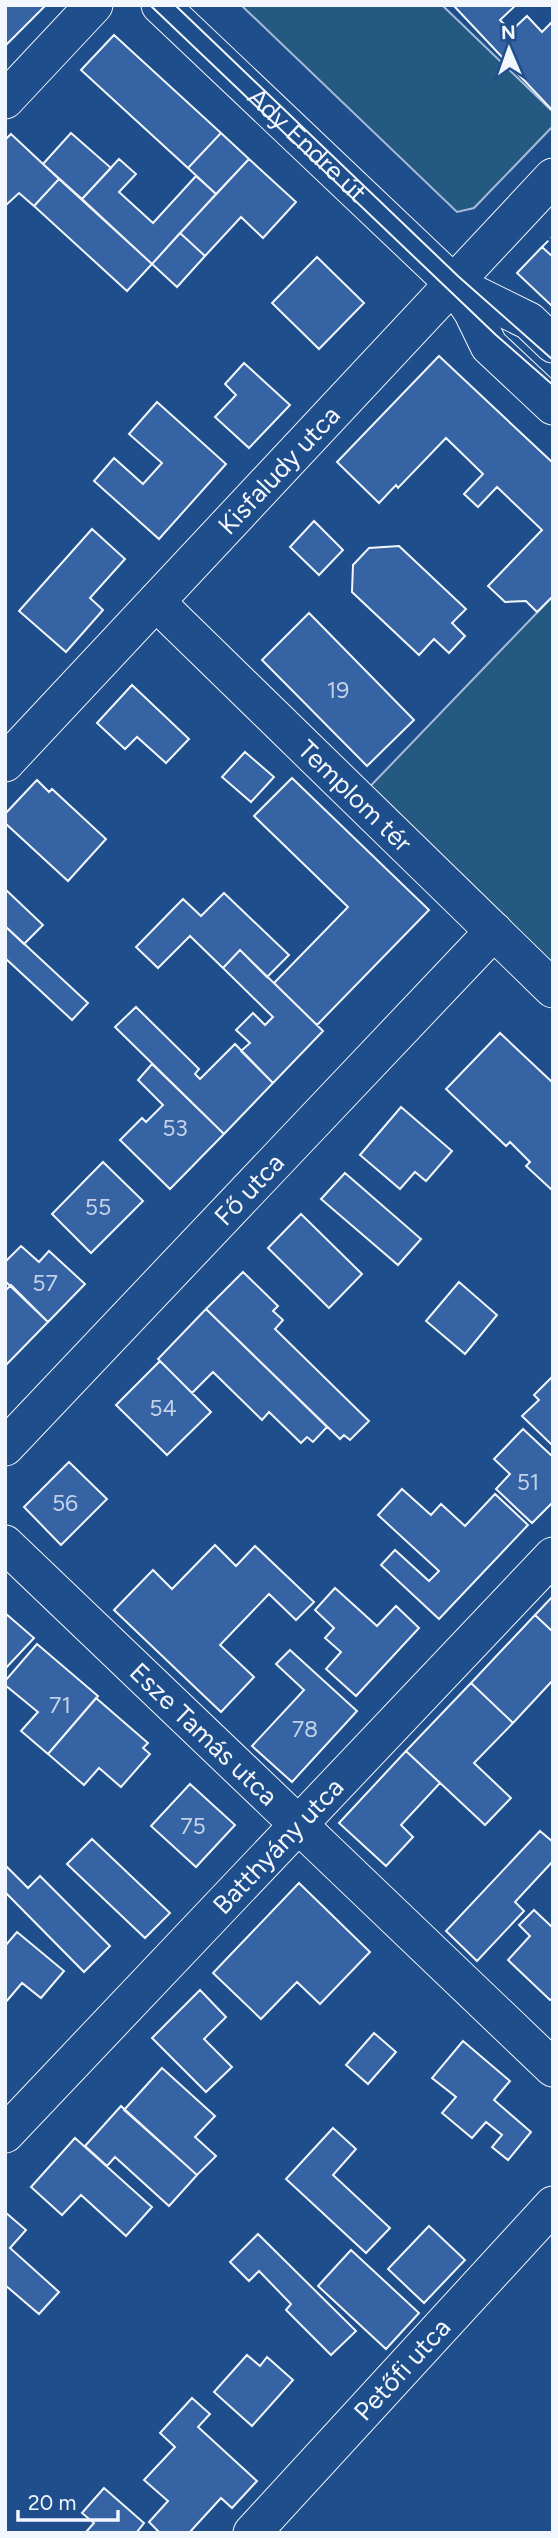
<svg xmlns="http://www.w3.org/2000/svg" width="558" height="2538" font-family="Figtree,sans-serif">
<rect width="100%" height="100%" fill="#1f4e8c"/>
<path fill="#245a82" stroke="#a8bbd7" stroke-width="2" d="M241,5H442L553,112V126L474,208L457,212Z
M553,596V989L358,799Z"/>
<path fill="#3563a3" stroke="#f2f6ff" stroke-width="2" d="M5,5H46L5,46Z
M453,5H516L500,20L511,31L527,16L542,32L552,22L553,111Z
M114,35L221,133L188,168L81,70Z
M71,133L111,168L82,199L43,164Z
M221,133L249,159L216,194L188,168Z
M11,134L59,179L34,206L19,193L5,206V140Z
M119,159L136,174L119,192L153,223L196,176L216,194L152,264L82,199Z
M249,159L296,202L263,238L241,217L205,256L180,233Z
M59,179L152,264L127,291L34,206Z
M180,233L205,256L177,287L152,264Z
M542,247L553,257V307L517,273Z
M317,257L364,303L319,349L272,303Z
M439,356L553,463V596L537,612L526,601L505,602L488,586L542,530L497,487L478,507L464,494L483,474L446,438L398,488L396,485L379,503L337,462Z
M244,363L290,405L249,448L215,417L236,395L225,384Z
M157,402L226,464L159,539L94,481L114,458L143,484L162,463L129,434Z
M314,521L343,550L319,575L290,547Z
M92,529L125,559L90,598L103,610L66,652L19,611Z
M399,546L466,609L452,623L465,636L449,653L434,639L419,655L352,592L353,565L369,548Z
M309,613L414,720L367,766L262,660Z
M132,685L189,739L166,763L137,737L125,749L97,723Z
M245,752L274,777L251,802L222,777Z
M292,778L429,910L317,1025L274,983L348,907L254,816Z
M37,780L49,792L52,789L106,839L68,881L5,823V814Z
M5,889L43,925L24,944L5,926Z
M224,893L289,955L267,977L240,950L223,968L190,936L158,968L136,947L183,899L201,916Z
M5,926L88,1003L72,1020L5,958Z
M240,950L323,1031L273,1083L241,1051L250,1043L236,1030L253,1013L265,1025L273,1017L223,968Z
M136,1007L199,1069L195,1074L200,1079L235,1044L273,1083L224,1134L115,1027Z
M500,1033L553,1083V1191L526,1166L530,1162L510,1142L506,1146L446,1089Z
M152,1064L224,1134L170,1189L120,1140L142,1118L146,1122L163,1105L138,1080Z
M401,1107L452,1151L426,1181L415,1172L400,1189L360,1155Z
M103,1162L143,1201L91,1253L52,1214Z
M345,1173L421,1239L398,1265L321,1199Z
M301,1214L362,1274L329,1308L268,1248Z
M21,1246L39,1262L49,1251L85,1284L48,1322L5,1281V1262Z
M243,1272L278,1306L273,1311L283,1320L275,1329L369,1421L350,1440L344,1435L340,1439L206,1309Z
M459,1282L497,1315L465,1354L426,1321Z
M11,1285L48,1322L5,1366V1291Z
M206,1309L327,1427L313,1442L307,1437L301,1443L269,1412L262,1420L213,1372L192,1393L158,1359Z
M160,1361L211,1412L167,1455L116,1405Z
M553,1376V1446L522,1416L539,1400L534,1395Z
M523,1429L553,1457V1502L532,1523L496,1489L510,1474L494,1459Z
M69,1462L107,1499L61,1545L24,1507Z
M402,1489L431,1515L441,1504L465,1526L495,1494L528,1525L439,1619L381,1565L395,1550L429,1581L439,1571L378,1515Z
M215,1545L236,1566L255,1546L314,1602L296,1620L269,1594L220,1645L254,1677L221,1712L114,1610L153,1570L172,1589Z
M335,1588L377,1626L396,1606L419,1628L356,1696L326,1669L341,1652L325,1638L334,1628L315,1610Z
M553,1596V1632L535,1615Z
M5,1613L34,1638L5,1669Z
M535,1615L553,1632V1680L513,1723L471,1683Z
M37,1644L98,1696L48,1754L21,1731L38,1712L5,1685V1681Z
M290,1650L357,1711L292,1782L252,1746L304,1690L276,1664Z
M471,1683L513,1723L474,1763L511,1798L485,1825L406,1751Z
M96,1698L148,1743L143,1748L150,1754L121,1787L99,1768L84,1785L48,1754Z
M406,1751L440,1783L401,1825L413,1837L386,1866L339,1823Z
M190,1784L235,1825L196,1867L151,1826Z
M540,1831L553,1842V1861L515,1902L524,1911L477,1961L446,1931Z
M92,1839L170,1913L145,1938L67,1864Z
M5,1865L28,1888L40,1876L110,1946L84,1972L5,1892Z
M299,1883L370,1952L320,2004L297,1982L261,2019L213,1973Z
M534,1910L553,1928V1998L550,2000L508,1960L530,1936L519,1925Z
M17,1932L64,1971L41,1998L22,1983L5,2003V1946Z
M200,1990L226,2017L204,2039L232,2067L206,2092L152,2038Z
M374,2033L396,2052L368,2084L346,2065Z
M463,2041L510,2081L494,2100L531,2132L508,2160L492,2147L502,2135L486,2122L472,2138L442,2113L456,2097L432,2078Z
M162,2068L215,2116L195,2137L216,2156L197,2175L124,2110Z
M121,2106L197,2175L169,2206L115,2157L107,2166L85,2146Z
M333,2128L356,2149L333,2175L390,2228L366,2253L286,2179Z
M75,2138L152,2207L126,2236L81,2195L62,2215L31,2187Z
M5,2212L26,2230L10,2248L59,2292L39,2314L5,2285Z
M429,2226L465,2260L424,2303L388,2269Z
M258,2234L356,2331L331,2355L286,2310L291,2304L259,2271L249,2281L230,2262Z
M351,2250L419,2313L386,2349L318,2286Z
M247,2355L260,2366L267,2357L293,2380L252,2426L214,2392Z
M192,2398L210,2414L198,2427L257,2481L232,2508L221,2498L189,2533H160L149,2522L168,2501L144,2480L175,2447L160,2433Z
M104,2488L144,2523L136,2533H85L94,2523L82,2513Z"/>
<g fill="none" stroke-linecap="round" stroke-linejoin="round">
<g stroke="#f2f6ff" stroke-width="39">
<g id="minor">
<path id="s1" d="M160,5L453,283L472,311L489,346L553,406"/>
<path d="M5,100L94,5"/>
<path d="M454,284L529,321L553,344"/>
<path id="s2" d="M156,602L553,989"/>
<path id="s3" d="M5,763L553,177"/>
<path id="s4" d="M5,1447L494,931"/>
<path id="s5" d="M5,1544L553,2068"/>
<path id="s6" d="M5,2134L553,1556"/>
<path id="s7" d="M252,2533L553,2205"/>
</g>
</g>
<use href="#minor" stroke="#1f4e8c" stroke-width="37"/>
<path stroke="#f2f6ff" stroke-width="2" d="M150,5L496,335L553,385
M175,5L459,277L553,360"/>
<path stroke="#f2f6ff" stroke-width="2" stroke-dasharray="9 3.5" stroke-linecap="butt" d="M542,247L553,236"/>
</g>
<g text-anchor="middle" stroke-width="5" stroke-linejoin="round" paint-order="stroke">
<g font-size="23" fill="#c3d1e8">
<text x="338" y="698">19</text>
<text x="175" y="1136">53</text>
<text x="98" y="1215">55</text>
<text x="45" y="1291">57</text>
<text x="163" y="1416">54</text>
<text x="528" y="1490">51</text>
<text x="65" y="1511">56</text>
<text x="60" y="1713">71</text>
<text x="305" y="1737">78</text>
<text x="193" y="1834">75</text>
</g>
<g font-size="26" fill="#f2f6ff" stroke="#1f4e8c">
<text dy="9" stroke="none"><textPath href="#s1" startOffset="203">Ady Endre út</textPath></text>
<text dy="9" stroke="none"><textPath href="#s3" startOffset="401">Kisfaludy utca</textPath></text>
<text dy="9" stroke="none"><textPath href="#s2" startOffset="278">Templom tér</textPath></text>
<text dy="9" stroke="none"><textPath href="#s4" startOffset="355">Fő utca</textPath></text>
<text dy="9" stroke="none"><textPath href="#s5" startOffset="275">Esze Tamás utca</textPath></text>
<text dy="9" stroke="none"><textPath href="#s6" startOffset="397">Batthyány utca</textPath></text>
<text dy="9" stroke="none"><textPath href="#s7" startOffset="222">Petőfi utca</textPath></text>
</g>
</g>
<rect width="558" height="2538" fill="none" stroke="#f2f6ff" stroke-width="14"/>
<g transform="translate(509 49) rotate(358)" stroke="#1f4e8c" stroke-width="5" paint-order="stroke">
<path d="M0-5L12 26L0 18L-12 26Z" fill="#f2f6ff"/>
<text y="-10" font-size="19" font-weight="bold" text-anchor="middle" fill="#f2f6ff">N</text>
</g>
<path d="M18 2510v10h100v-10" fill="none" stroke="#f2f6ff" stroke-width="3.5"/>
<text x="28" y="2510" font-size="21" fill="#f2f6ff" stroke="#1f4e8c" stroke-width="5" paint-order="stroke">20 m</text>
</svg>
